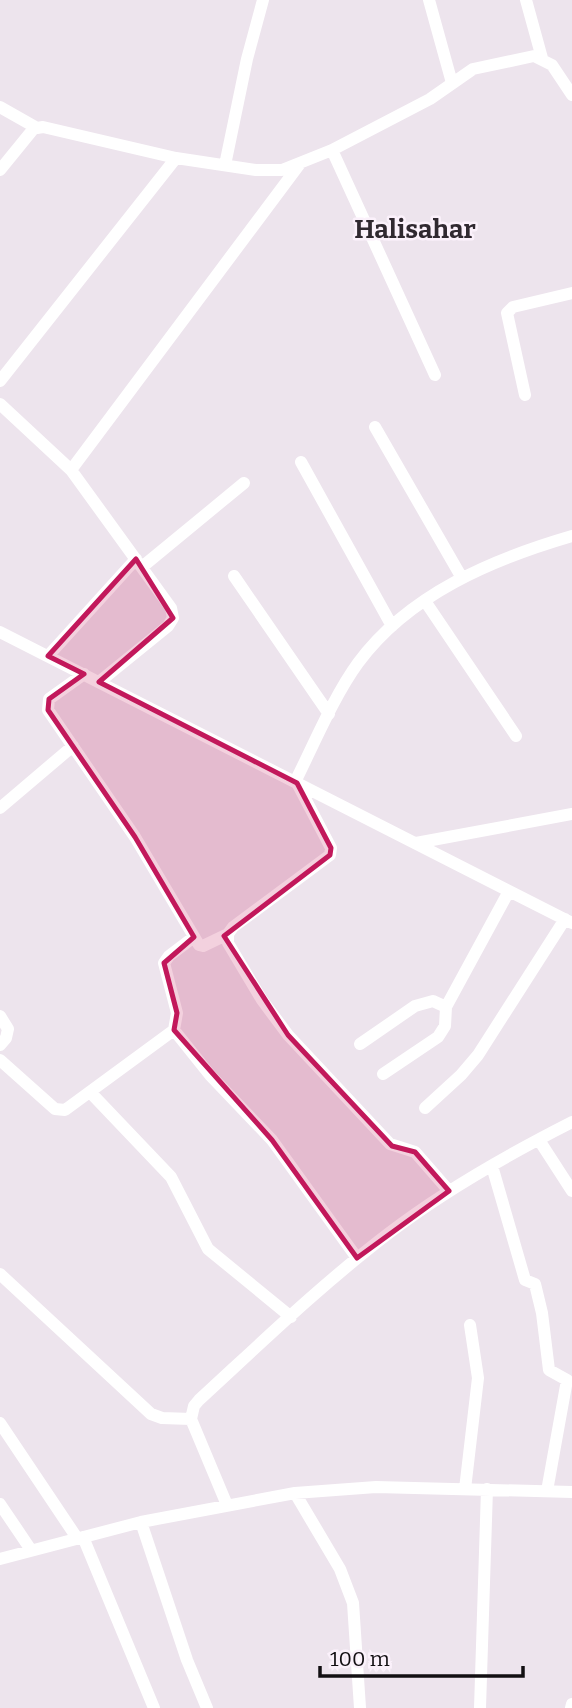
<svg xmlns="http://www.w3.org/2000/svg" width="572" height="1708" font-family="Bitter,serif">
<rect width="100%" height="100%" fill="#ede4ed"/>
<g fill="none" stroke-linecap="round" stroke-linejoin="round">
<path stroke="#fff" stroke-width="12" d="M429,0L452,83
M526,0L542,58
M0,107L37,128L43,127L176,158L256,170H282L332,150L430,99L473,69L534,56L552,65L572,95
M332,150L435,375
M225,165L247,59L263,0
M0,170L35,127
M0,381L176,158
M525,395L507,313L513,307L572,293
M0,404L71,470L171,608L173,618L168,626L99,682
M375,427L462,578
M301,462L392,626
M71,470L299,165
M142,567L244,483
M234,576L329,714
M425,601L516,736
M0,632L572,923
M48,656L136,559
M84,674L49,699L48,710L135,837L199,945L203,946L228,934
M295,782C314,744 334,696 358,663C409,594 493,559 572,536
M297,783L331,848L330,855L233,927L228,934V943L262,1000L288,1035L390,1144L415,1152L449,1191
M0,808L73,746
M416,843L572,814
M0,1016L8,1029L6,1038L0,1045
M174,1030L210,1075L272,1140L357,1258
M360,1044L415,1006L433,1001L446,1007
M0,1060L55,1109L65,1110L174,1030L177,1013L164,963L169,956L194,937
M383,1074L438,1037L445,1026L446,1007L509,891
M90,1092L171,1177L208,1249L291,1317
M425,1108L461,1075L478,1055L565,919
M539,1140L572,1191
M492,1166L525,1280L535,1284L542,1313L549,1370L567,1380L547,1491
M0,1274L151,1414L162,1418L191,1419
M0,1423L77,1538
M465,1489L478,1378L470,1325
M295,1493L340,1569L353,1603L360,1708
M0,1504L31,1550
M227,1505L191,1419L194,1406L199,1400C261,1343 322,1284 389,1233C445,1190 509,1154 572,1122
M141,1522L187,1660L207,1708
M83,1537L154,1708
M0,1559L141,1522L295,1493L376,1487L572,1492
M480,1708L487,1489
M571,1708L572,1704"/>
</g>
<path fill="#c2185b" fill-opacity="0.2" stroke="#c2185b" stroke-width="5" stroke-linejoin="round" d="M136,559L173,618L99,682L297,783L331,848L330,855L224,936L288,1035L392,1146L415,1152L449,1191L357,1258L272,1140L174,1030L177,1013L164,963L194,937L135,837L48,710L49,699L84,674L48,656Z"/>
<g text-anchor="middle" stroke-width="5" stroke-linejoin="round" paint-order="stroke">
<g font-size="26" font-weight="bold" fill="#302930" stroke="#fbf1fb">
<text x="415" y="238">Halisahar</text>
</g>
</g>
<path d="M320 1666v10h203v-10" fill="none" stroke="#120f12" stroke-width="3.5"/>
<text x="330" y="1666" font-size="21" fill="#120f12" stroke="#fbf1fb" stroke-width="5" paint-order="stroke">100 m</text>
</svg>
